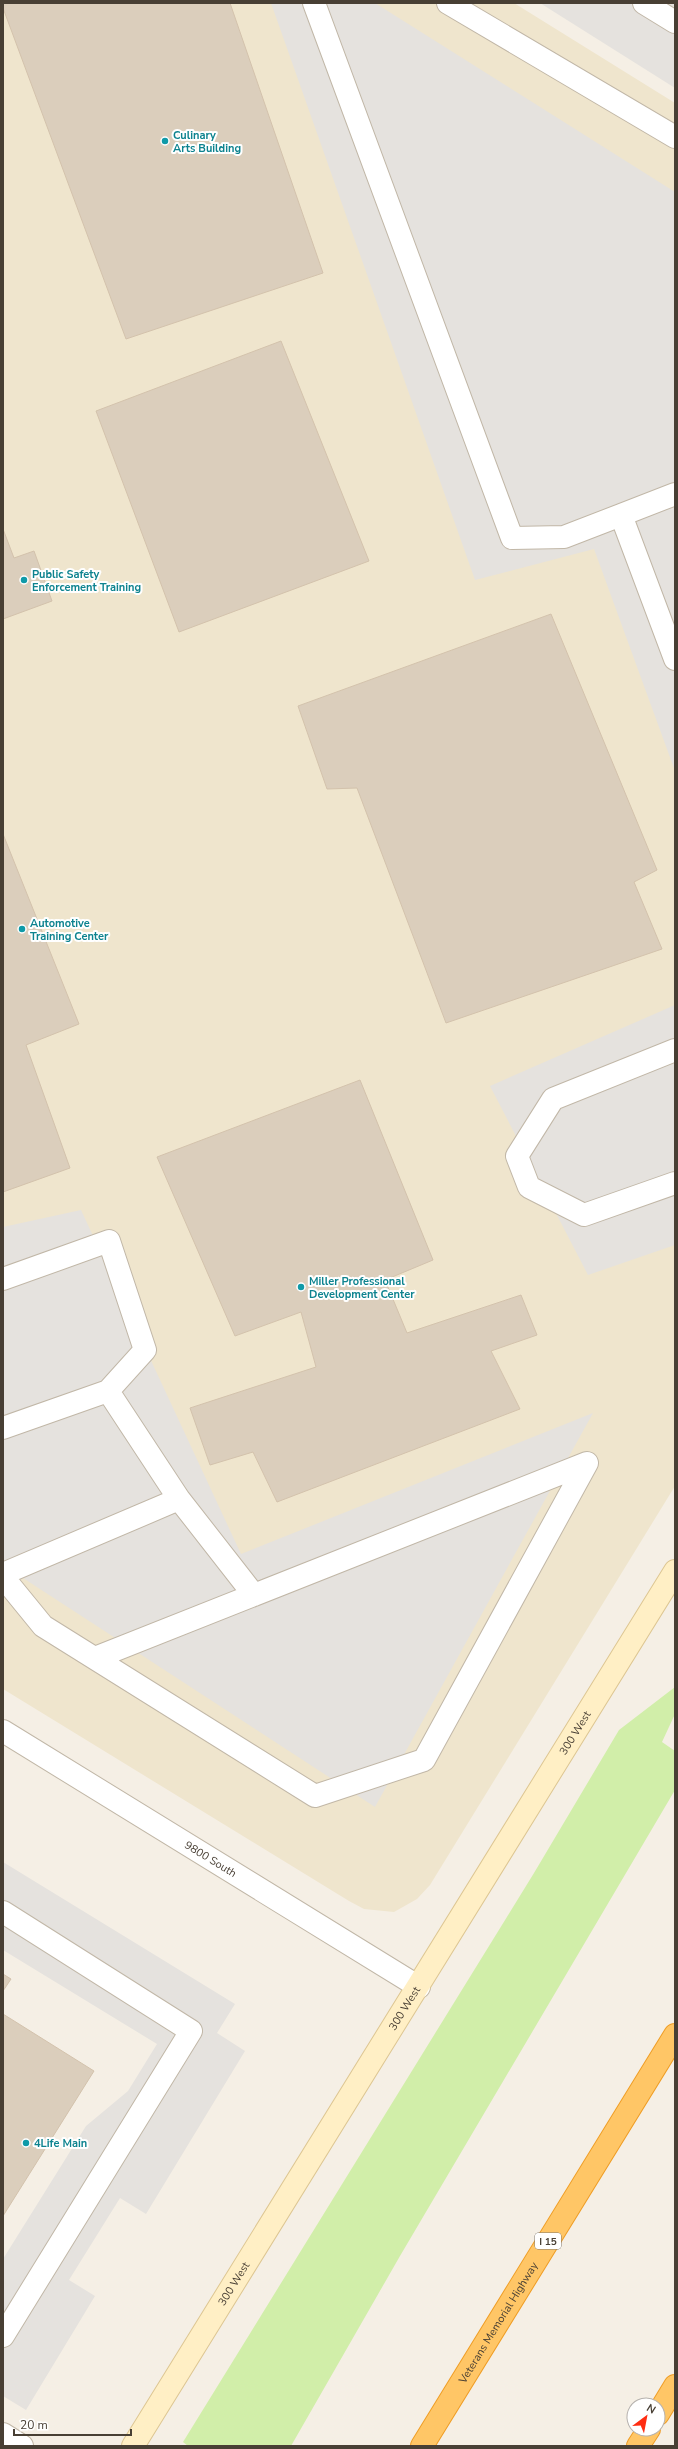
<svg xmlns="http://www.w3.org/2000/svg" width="678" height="2449" font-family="'Nunito Sans',sans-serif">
<rect width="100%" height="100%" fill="#f5efe5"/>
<path fill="#efe5cd" d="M3,3H514L675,103V1486L430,1885L417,1899L394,1912L364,1909L349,1901L3,1689Z"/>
<path fill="#d1eea9" d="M675,1687V1714L662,1742L675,1751V1790L400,2256L291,2446H188L183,2442L534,1873L619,1730Z"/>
<path fill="#e5e2de" d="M271,3H375L675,192V771L594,549L475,580Z
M540,3H675V88Z
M675,1005V1245L588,1275L490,1086Z
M81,1210L241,1554L593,1413L375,1807L3,1565V1227Z
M3,1862L235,2004L217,2033L245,2051L146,2214L120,2198L69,2280L95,2296L26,2410L3,2396V2259L86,2126L128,2091L157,2044L3,1950Z"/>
<path fill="#dbcebc" stroke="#d3c2ac" d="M3,3H230L323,273L126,339L3,8Z
M281,341L369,561L179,632L96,411Z
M3,529L14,558L34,551L52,601L3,619Z
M551,614L657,870L634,882L662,949L446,1023L357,788L327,789L298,706Z
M3,834L79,1024L26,1045L70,1168L3,1192Z
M360,1080L433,1260L385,1280L407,1333L521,1295L537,1335L491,1351L520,1409L277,1502L253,1452L210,1465L190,1408L316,1367L301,1312L235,1336L157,1157Z
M3,1974L11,1979L3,1991Z
M3,2014L94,2071L3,2216Z"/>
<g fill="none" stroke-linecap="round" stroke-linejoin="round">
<g stroke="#c1b7a7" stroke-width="24">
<path id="lane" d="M314,3L512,538L564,537L621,515L675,659
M448,3L675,137
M644,3L675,22
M621,515L675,494
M675,1050L553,1099L517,1156L529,1187L584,1215L675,1183
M3,1279L109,1241L145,1350L108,1391
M3,1428L108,1391L179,1499L3,1574
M179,1499L254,1595
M3,1577L43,1626L315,1796L424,1760L587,1463L95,1658
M3,1912L191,2031L3,2336
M3,2434L22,2446"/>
</g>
<g stroke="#c1b7a7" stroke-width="24">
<g id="street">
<path id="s1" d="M3,1731L419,1987"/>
</g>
</g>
<g stroke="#ddc692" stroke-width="24">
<g id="secondary">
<path id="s2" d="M133,2446L675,1571"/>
</g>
</g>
<g stroke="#ef9d25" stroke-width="24">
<g id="highway">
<path d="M658,2414L675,2386"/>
<path id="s3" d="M422,2446L675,2035"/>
<path d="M638,2446L649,2429"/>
</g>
</g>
<use href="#lane" stroke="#fff" stroke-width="22"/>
<use href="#street" stroke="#fff" stroke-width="22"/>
<use href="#secondary" stroke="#ffefc5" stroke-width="22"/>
<use href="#highway" stroke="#ffc666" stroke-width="22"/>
</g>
<g fill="#0f9aa8" stroke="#fff" stroke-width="1.5">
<circle cx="165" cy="141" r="4"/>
<circle cx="24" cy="580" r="4"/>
<circle cx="22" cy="929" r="4"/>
<circle cx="301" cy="1287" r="4"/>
<circle cx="26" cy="2143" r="4"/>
</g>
<g text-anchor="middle" stroke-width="4" stroke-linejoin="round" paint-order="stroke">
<rect fill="#fff" stroke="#7f7971" stroke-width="1" x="535" y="2233" width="26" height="16" rx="3"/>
<g font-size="10" font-weight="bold" fill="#483f34">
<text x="548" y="2245">I 15</text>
</g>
<g font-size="11" font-weight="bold" fill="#0d838f" stroke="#fff" text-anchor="start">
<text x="173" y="139">Culinary<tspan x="173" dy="13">Arts Building</tspan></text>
<text x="32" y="578">Public Safety<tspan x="32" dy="13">Enforcement Training</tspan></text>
<text x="30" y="927">Automotive<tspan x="30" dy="13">Training Center</tspan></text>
<text x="309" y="1285">Miller Professional<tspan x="309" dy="13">Development Center</tspan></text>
<text x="34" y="2147">4Life Main</text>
</g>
<g font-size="11" fill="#483f34" stroke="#fff">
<text dy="4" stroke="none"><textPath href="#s2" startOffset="839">300 West</textPath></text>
<text dy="4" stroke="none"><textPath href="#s1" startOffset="244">9800 South</textPath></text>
<text dy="4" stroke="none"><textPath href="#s2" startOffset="515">300 West</textPath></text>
<text dy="4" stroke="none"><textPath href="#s2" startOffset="191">300 West</textPath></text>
<text dy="4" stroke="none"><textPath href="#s3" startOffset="145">Veterans Memorial Highway</textPath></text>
</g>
</g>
<rect width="678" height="2449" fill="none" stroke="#483f34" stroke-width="8"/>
<g transform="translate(646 2417) rotate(32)"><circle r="19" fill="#ffffff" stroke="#b6b2ae"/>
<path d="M0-3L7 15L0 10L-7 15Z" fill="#ff2d12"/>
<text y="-6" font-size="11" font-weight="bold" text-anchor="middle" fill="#483f34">N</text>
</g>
<path d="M14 2429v6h117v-6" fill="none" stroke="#483f34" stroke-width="2"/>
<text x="20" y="2429" font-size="12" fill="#483f34" stroke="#ffffff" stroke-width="3" paint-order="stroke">20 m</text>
</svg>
